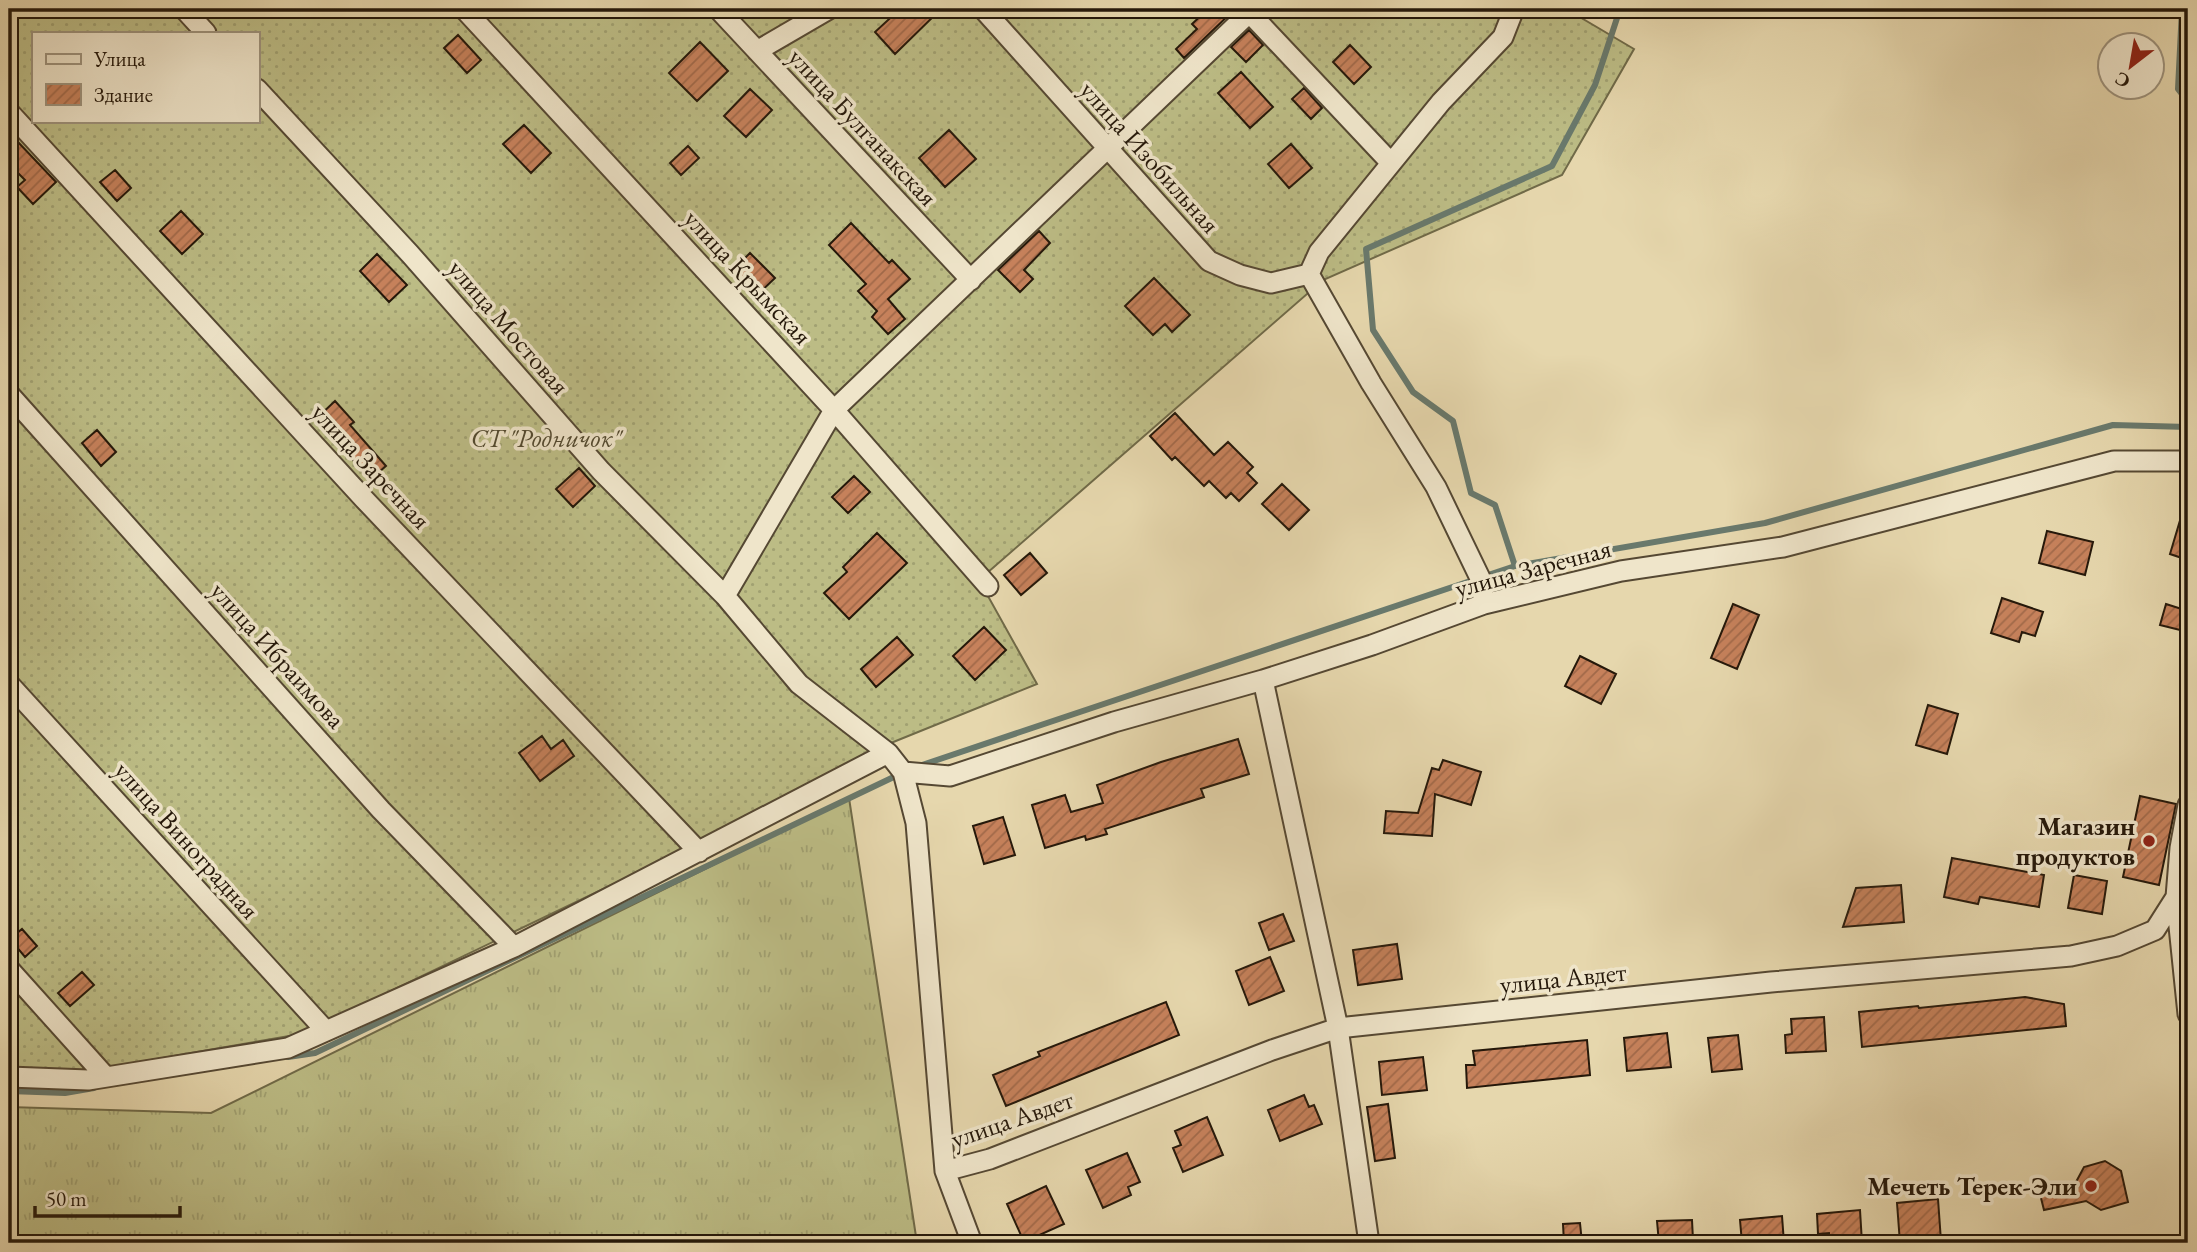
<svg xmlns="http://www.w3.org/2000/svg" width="2197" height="1252" font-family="'EB Garamond',serif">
<defs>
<pattern id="grass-tufts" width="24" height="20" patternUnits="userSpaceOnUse" patternTransform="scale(1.75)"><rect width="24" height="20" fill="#bcbc85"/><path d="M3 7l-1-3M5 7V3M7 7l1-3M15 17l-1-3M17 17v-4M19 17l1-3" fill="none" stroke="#a1a172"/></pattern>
<pattern id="garden-dots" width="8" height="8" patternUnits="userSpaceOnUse" patternTransform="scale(1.75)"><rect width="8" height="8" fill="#bcbc85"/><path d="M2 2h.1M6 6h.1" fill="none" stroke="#a1a172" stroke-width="1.8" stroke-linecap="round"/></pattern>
<pattern id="building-hatch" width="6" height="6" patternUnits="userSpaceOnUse" patternTransform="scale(1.75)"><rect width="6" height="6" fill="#c6815b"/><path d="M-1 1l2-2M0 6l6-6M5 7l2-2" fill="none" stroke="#a16949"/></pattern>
</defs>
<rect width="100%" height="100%" fill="#e6d7ad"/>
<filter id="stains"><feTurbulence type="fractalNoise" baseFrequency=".00286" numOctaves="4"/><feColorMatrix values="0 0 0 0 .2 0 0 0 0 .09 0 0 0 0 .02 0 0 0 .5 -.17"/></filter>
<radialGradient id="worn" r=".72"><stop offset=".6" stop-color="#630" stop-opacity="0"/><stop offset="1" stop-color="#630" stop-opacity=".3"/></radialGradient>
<path fill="url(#grass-tufts)" stroke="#706a48" stroke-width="2" d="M849,798L917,1243H9V1107L211,1113Z"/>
<path fill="url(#garden-dots)" stroke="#706a48" stroke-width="2" fill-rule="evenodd" d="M9,9H1566L1634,49L1562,175L1323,280L979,580L1037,684L881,747L693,846L301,1034L64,1075H9ZM33,33H257V121H33Z"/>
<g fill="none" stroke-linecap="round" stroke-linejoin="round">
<path stroke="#69796c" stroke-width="6" d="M2182,9L2178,89L2188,102
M1515,566L1495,505L1471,493L1453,421L1413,392L1373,330L1366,249L1552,166L1595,85L1620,9
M919,766L1515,566L1765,523L2113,425L2188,427
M288,1057L315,1053L900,774
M9,1091L65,1093L94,1088"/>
</g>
<path fill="url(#building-hatch)" stroke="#25180a" stroke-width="2" d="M900,9H941L895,54L875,32Z
M1208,9L1234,10L1184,58L1176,49L1197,29L1192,24Z
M1249,30L1263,45L1246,62L1231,47Z
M458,35L481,60L467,73L444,48Z
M700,42L728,71L697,101L669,73Z
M1350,45L1371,67L1354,84L1333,62Z
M1241,72L1273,107L1250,128L1218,93Z
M1304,88L1322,108L1311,119L1292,99Z
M750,89L772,110L746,137L724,116Z
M524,125L551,153L531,173L503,144Z
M949,130L976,159L945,187L919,158Z
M17,141L56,182L33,204L17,187L25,180L9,164V149Z
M1291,144L1312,168L1289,188L1268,164Z
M688,146L699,158L681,175L670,163Z
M115,170L131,188L117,201L100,182Z
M181,211L203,234L182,254L160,231Z
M851,223L889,263L892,260L910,279L888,299L905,319L888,334L872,317L877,311L858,291L866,284L829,245Z
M1039,231L1050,243L1024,270L1033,279L1020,292L998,270Z
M750,253L775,278L757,295L733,270Z
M377,254L407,285L389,302L360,271Z
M1154,278L1190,315L1172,332L1165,324L1153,335L1125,306Z
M335,401L354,422L350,425L386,466L370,480L353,460L355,459L317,418Z
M1175,413L1214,455L1228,442L1253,467L1247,473L1257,483L1239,501L1231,493L1226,498L1209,481L1204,486L1175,457L1172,460L1150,436Z
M97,430L116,452L101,466L82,443Z
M579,468L595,486L573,507L556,489Z
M854,476L870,492L848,513L832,497Z
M1282,484L1309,510L1289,530L1262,504Z
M2184,507H2188V560L2170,554Z
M2047,531L2093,542L2085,575L2039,563Z
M877,533L907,563L849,619L824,593L847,572L843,567Z
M1030,553L1047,573L1021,595L1004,575Z
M2002,598L2043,612L2035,636L2022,632L2019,642L1991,633Z
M1733,604L1759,615L1737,669L1711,658Z
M2166,604L2188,611V632L2160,625Z
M984,627L1006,650L975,680L953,656Z
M897,637L913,655L876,687L861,669Z
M1580,656L1616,674L1601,704L1565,686Z
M1928,705L1958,714L1947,754L1916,745Z
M542,736L551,749L563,740L574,756L540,781L519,753Z
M1238,739L1249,774L1201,789L1204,797L1105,829L1107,834L1086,840L1085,836L1045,848L1032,805L1065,795L1071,812L1103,803L1097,785L1161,762Z
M1443,760L1481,772L1471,805L1435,794L1432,836L1384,833L1386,811L1418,813L1432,768L1439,770Z
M2140,796L2176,804L2159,885L2123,877Z
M1003,817L1015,855L984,864L973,826Z
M1952,858L2044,875L2039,907L1980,897L1978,904L1944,897Z
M2074,875L2107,881L2102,914L2068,908Z
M1901,885L1904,922L1843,927L1856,888Z
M1283,914L1294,941L1269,950L1259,923Z
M22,929L37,946L25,957L10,939Z
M1397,944L1402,979L1358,985L1353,950Z
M1270,957L1284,991L1249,1005L1236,971Z
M82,972L94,985L70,1006L58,993Z
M2025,997L2064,1004L2066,1026L1862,1047L1859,1012L1918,1006L1919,1008Z
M1166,1002L1179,1035L1006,1106L993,1075L1040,1056L1038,1052Z
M1824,1017L1826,1051L1786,1053L1785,1035L1792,1034L1791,1019Z
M1667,1033L1671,1067L1627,1071L1624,1038Z
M1738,1035L1742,1069L1712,1072L1708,1038Z
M1587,1040L1590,1075L1467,1088L1466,1065H1475L1473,1051Z
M1423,1057L1427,1090L1382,1095L1379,1062Z
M1304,1095L1309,1107L1314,1105L1322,1124L1280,1141L1268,1110Z
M1388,1104L1395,1158L1375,1161L1367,1107Z
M1207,1117L1223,1155L1183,1172L1173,1148L1181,1145L1175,1131Z
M1127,1153L1140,1182L1128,1187L1131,1195L1103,1208L1086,1170Z
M2105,1161L2121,1171L2128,1202L2101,1210L2086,1201L2044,1210L2039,1190L2076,1182L2084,1167Z
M1046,1186L1064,1224L1024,1242L1007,1204Z
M1938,1199L1941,1241L1900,1243L1897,1203Z
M1860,1210L1862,1243H1830L1829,1233L1818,1234L1817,1214Z
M1782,1216L1784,1243H1742L1740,1220Z
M1692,1220L1693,1240H1688V1243H1659L1657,1221Z
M1580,1223L1582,1243H1564L1563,1224Z"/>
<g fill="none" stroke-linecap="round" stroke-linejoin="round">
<g stroke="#554833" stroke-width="23">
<path id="minor" d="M184,9L206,33
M464,9L834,410L988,586
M718,9L971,280
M983,9L1209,261L1240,275L1271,283L1309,274
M1246,9L1391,163
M757,51L829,9
M257,89L410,254L601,471L725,596L799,684L888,753L903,772L916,823L945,1171L972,1243
M9,112L364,499L699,852
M1309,274L1371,383L1436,487L1480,578L1484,604
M1309,274L1319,252L1441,102L1503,37L1514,9
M9,394L381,810L514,947
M725,596L834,410L1249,13
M1263,680L1338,1028L1369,1243
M9,684L326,1031
M903,772L950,776L1114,722L1263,680L1372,645L1484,604L1621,571L1783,547L2114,461H2188
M2188,805L2180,848L2176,897L2188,1014
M9,969L106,1077
M9,1077L88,1080L288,1048L514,947L888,753
M945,1171L990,1159L1272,1050L1338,1028L1771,982L2071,956L2117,946L2155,930L2176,897"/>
</g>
<use href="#minor" stroke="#efe5ca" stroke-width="19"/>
</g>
<g fill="#8f2418" stroke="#efe5ca" stroke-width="2.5">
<circle cx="2149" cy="841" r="7"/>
<circle cx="2091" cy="1186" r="7"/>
</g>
<g text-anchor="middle" stroke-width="7" stroke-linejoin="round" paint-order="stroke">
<g font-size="26" fill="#25180a" stroke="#efe5ca">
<text transform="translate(863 127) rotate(47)" y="9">улица Булганакская</text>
<text transform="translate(1150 157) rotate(48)" y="9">улица Изобильная</text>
<text transform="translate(748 277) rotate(47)" y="9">улица Крымская</text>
<text transform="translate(509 327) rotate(49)" y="9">улица Мостовая</text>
<text transform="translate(371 466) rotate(47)" y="9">улица Заречная</text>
<text transform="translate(1533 568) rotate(-15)" y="9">улица Заречная</text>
<text transform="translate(278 655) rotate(48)" y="9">улица Ибраимова</text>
<text transform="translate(187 840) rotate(48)" y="9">улица Виноградная</text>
<text transform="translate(1563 978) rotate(-6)" y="9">улица Авдет</text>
<text transform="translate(1012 1119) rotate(-19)" y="9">улица Авдет</text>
</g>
<g font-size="26" font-style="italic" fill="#52492f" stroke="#efe5ca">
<text x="546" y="447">СТ "Родничок"</text>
</g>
<g font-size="26" font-weight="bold" fill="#25180a" stroke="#efe5ca" text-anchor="end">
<text x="2135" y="835">Магазин<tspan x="2135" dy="30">продуктов</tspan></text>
<text x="2077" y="1195">Мечеть Терек-Эли</text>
</g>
</g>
<rect width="2197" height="1252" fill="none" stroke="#e6d7ad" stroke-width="35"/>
<rect x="10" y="10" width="2176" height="1231" fill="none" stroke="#25180a" stroke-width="3.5"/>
<rect x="18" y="18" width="2162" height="1217" fill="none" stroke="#25180a" stroke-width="2"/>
<rect x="32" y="32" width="228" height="91" fill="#efe5ca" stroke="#9e937d" stroke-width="2"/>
<rect x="46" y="54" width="35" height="10" fill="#efe5ca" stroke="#9e937d" stroke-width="2"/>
<text x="94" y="66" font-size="21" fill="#25180a">Улица</text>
<rect x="46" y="84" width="35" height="21" fill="url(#building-hatch)" stroke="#9e937d" stroke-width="2"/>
<text x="94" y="102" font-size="21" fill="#25180a">Здание</text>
<g transform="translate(2131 66) rotate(211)"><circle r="33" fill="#efe5ca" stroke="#9e937d" stroke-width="2"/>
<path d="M0-5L12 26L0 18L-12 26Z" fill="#8f2418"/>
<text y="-10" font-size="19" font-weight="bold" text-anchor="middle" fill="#25180a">С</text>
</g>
<path d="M35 1206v10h145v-10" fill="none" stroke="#25180a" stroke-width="3.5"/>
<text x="46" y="1206" font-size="21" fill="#25180a" stroke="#efe5ca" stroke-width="5" paint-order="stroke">50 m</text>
<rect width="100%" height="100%" filter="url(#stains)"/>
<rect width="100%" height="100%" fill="url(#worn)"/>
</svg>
